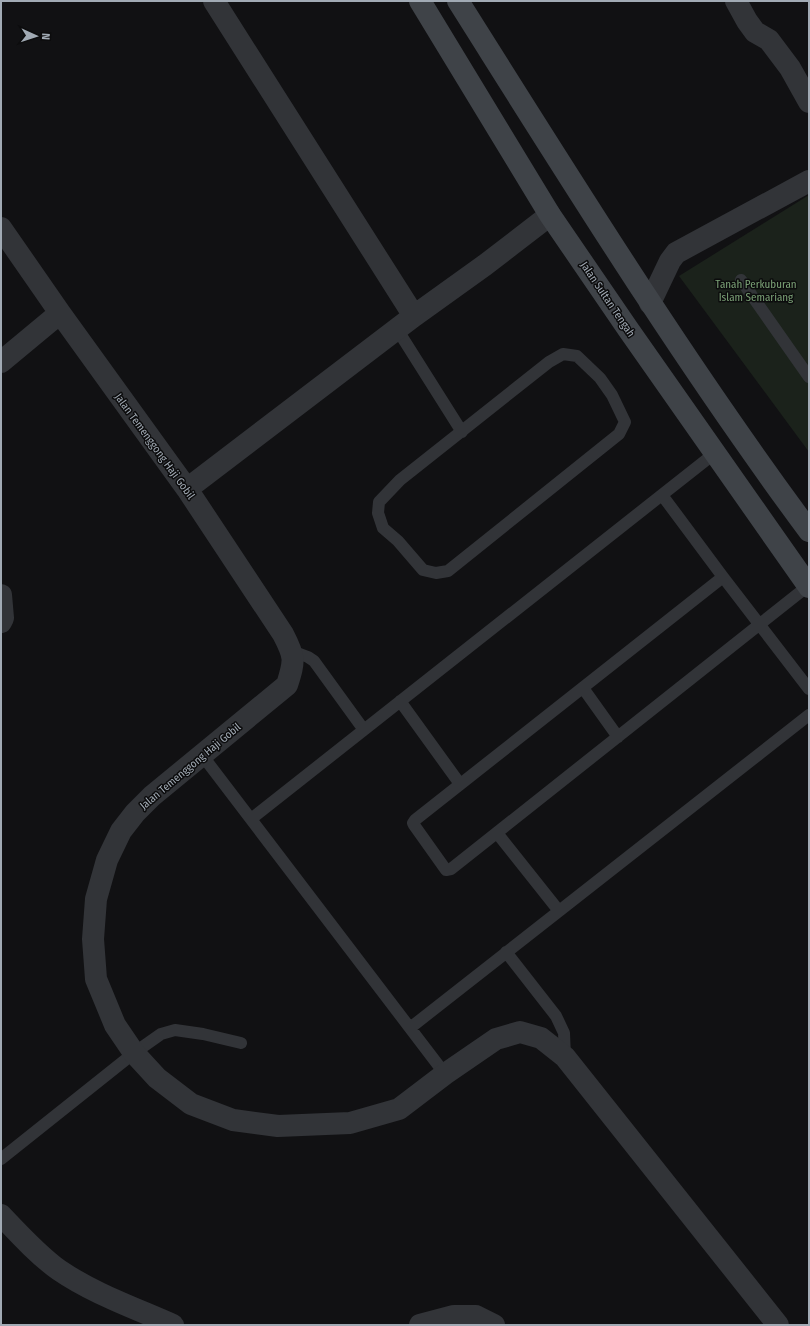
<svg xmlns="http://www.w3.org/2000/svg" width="810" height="1326" font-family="'Fira Sans Condensed',sans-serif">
<rect width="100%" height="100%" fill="#111113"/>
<path fill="#1b221b" d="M809,195V452L679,276Z"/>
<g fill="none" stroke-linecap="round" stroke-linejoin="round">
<path stroke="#323438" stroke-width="12" d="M741,280L809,377
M397,329L462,432
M563,354L577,356L600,378L612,395L625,422L619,434L448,571L436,573L423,570L398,541L383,528L378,513L379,502L400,480L549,362Z
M662,495L723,577L809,689
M723,577L415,820L413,823L414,825L446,870L451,869L808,586
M292,651L308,657L314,661L364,730
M583,688L618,737
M400,701L460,784
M202,755L445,1074
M251,819L715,453
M497,833L559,911
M506,952L556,1016L564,1033L565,1057
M410,1028L809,715
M1,1159L134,1053L161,1034L175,1030L203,1034L241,1043"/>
<path stroke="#323438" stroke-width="22" d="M214,1L414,316
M736,1L747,21L755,32L769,40L790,68L809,102
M1,228L60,313L187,489L283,634C295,657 295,660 287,685L152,796L135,813L121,831L107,860L96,899L93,939L96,979L115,1025L134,1053L157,1078L191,1104L233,1120L278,1126L350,1123L399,1109L445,1074L496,1039L520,1032L541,1038L565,1057L778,1325
M650,303L670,261L676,253L809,181
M1,362L60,313
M187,489L414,316L485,265L550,215
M1,595L3,618L1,622
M1,1215C18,1233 39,1256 59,1270C94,1294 135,1308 173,1325
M420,1325L454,1316H476L494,1325"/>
<path stroke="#3f4348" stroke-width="22" d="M420,1L550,215L628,329L809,587
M458,1C571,180 683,361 809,531"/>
</g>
<g text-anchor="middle" stroke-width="3" stroke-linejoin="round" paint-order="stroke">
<g font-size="11" fill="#7ba176" stroke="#0c0c0d">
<text x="756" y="288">Tanah Perkuburan<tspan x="756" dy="13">Islam Semariang</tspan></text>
</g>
<g font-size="11" fill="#a1aab4" stroke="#0c0c0d">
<text transform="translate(608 299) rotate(56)" y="4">Jalan Sultan Tengah</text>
<text transform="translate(155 446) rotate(54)" y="4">Jalan Temenggong Haji Gobil</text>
<text transform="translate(190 766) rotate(-40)" y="4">Jalan Temenggong Haji Gobil</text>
</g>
</g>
<rect width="810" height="1326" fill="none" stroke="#a1aab4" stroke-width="4"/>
<g transform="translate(36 36) rotate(93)" stroke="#0c0c0d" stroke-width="3" paint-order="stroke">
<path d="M0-3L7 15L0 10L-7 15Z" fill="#a1aab4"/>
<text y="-6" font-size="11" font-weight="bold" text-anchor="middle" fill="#a1aab4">N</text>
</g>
</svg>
